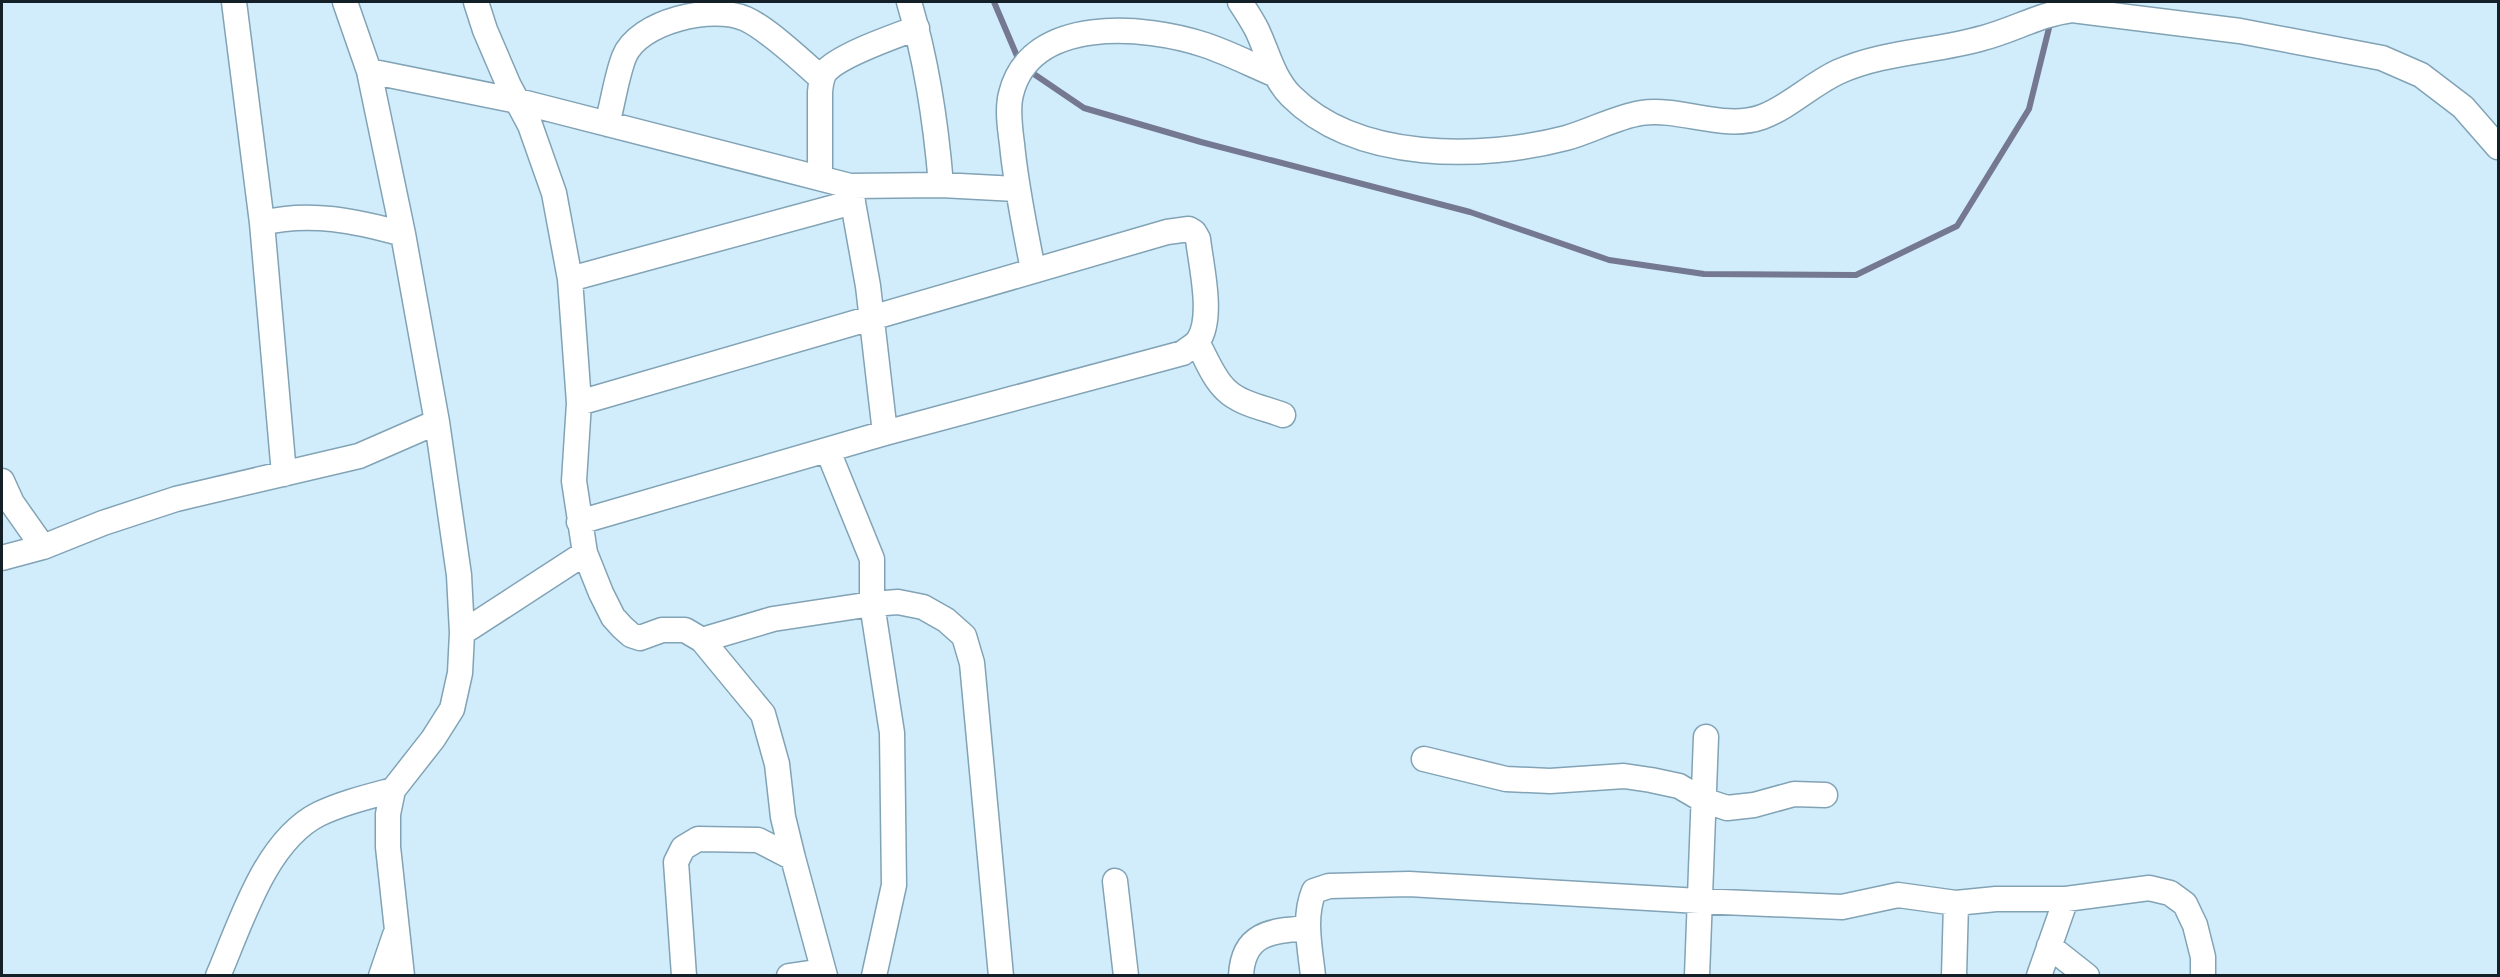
<svg xmlns="http://www.w3.org/2000/svg" width="2500" height="977" font-family="'Zilla Slab',serif">
<rect width="100%" height="100%" fill="#d1edfc"/>
<g fill="none" stroke-linecap="round" stroke-linejoin="round">
<path stroke="#757891" stroke-width="6" d="M994,2L1020,63
M1028,70L1084,108L1201,142L1470,212L1609,260L1704,274L1856,275L1957,226L2029,109L2051,20"/>
<g stroke="#81a3b5" stroke-width="27">
<path id="minor" d="M234,2L262,223L284,474
M345,2L369,71L403,234L437,422L459,575L462,633L460,673L452,709L433,739L393,790L388,814V847L402,976
M476,2L485,30L509,86L530,125L554,193L570,279L579,403L574,481L585,553L601,593L613,617L622,627L631,635L640,638L662,630H685L702,640L763,714L777,764L783,817L793,858L825,976
M909,2C927,62 936,123 941,185
M1240,2C1246,11 1252,20 1257,30C1267,51 1273,78 1291,96C1357,162 1482,160 1566,138C1591,131 1616,117 1641,113C1681,107 1723,131 1762,117C1789,107 1812,84 1838,72C1885,51 1935,52 1983,38C2014,30 2040,14 2072,10L2240,31L2382,58L2421,75L2463,107L2498,147
M369,71L518,101L850,186L941,185L1016,189
M607,124C613,103 616,78 624,57C638,21 713,4 746,19C768,29 803,62 822,79
M820,178V92C821,84 821,76 827,70C843,54 895,36 917,28
M850,186L868,286L885,433
M262,223C310,211 356,221 403,234
M1033,270C1025,228 1016,187 1012,144C1010,129 1007,109 1011,94C1030,15 1145,25 1205,45C1229,53 1252,65 1276,75
M570,279L853,202
M1197,342C1206,358 1213,378 1226,390C1240,404 1265,408 1283,415
M828,451L872,559V604L892,733L894,885L874,976
M2,481L12,503L43,547
M579,522L885,433L1183,353C1187,349 1194,346 1198,341C1214,318 1201,266 1198,239L1194,232L1189,229L1167,232L579,403
M2,558L43,547L103,523L176,499L359,456L437,422
M462,633L585,553
M702,640L773,619L872,604L898,602L923,607L946,620L964,636L972,663L1001,976
M1424,759L1506,779L1550,781L1624,776L1651,780L1679,786L1703,800L1727,808L1754,805L1794,794L1825,795
M1115,881L1126,976
M2049,946L2087,976
M218,976C241,923 265,841 319,814C342,803 367,797 393,790
M381,976L395,935
M684,976L676,862L683,848L698,839L758,840L793,858
M789,976L823,971
M1241,976C1243,932 1272,931 1308,928
M1313,976C1310,948 1303,917 1314,891L1329,886L1409,884L1699,901L1842,907L1898,895L1956,903L1996,899H2066L2149,888L2170,893L2185,904L2195,925L2203,957V976
M1697,976L1706,737
M1954,976L1956,903
M2039,976L2066,899"/>
</g>
<use href="#minor" stroke="#fff" stroke-width="24"/>
</g>
<rect width="2500" height="977" fill="none" stroke="#132027" stroke-width="6"/>
</svg>
